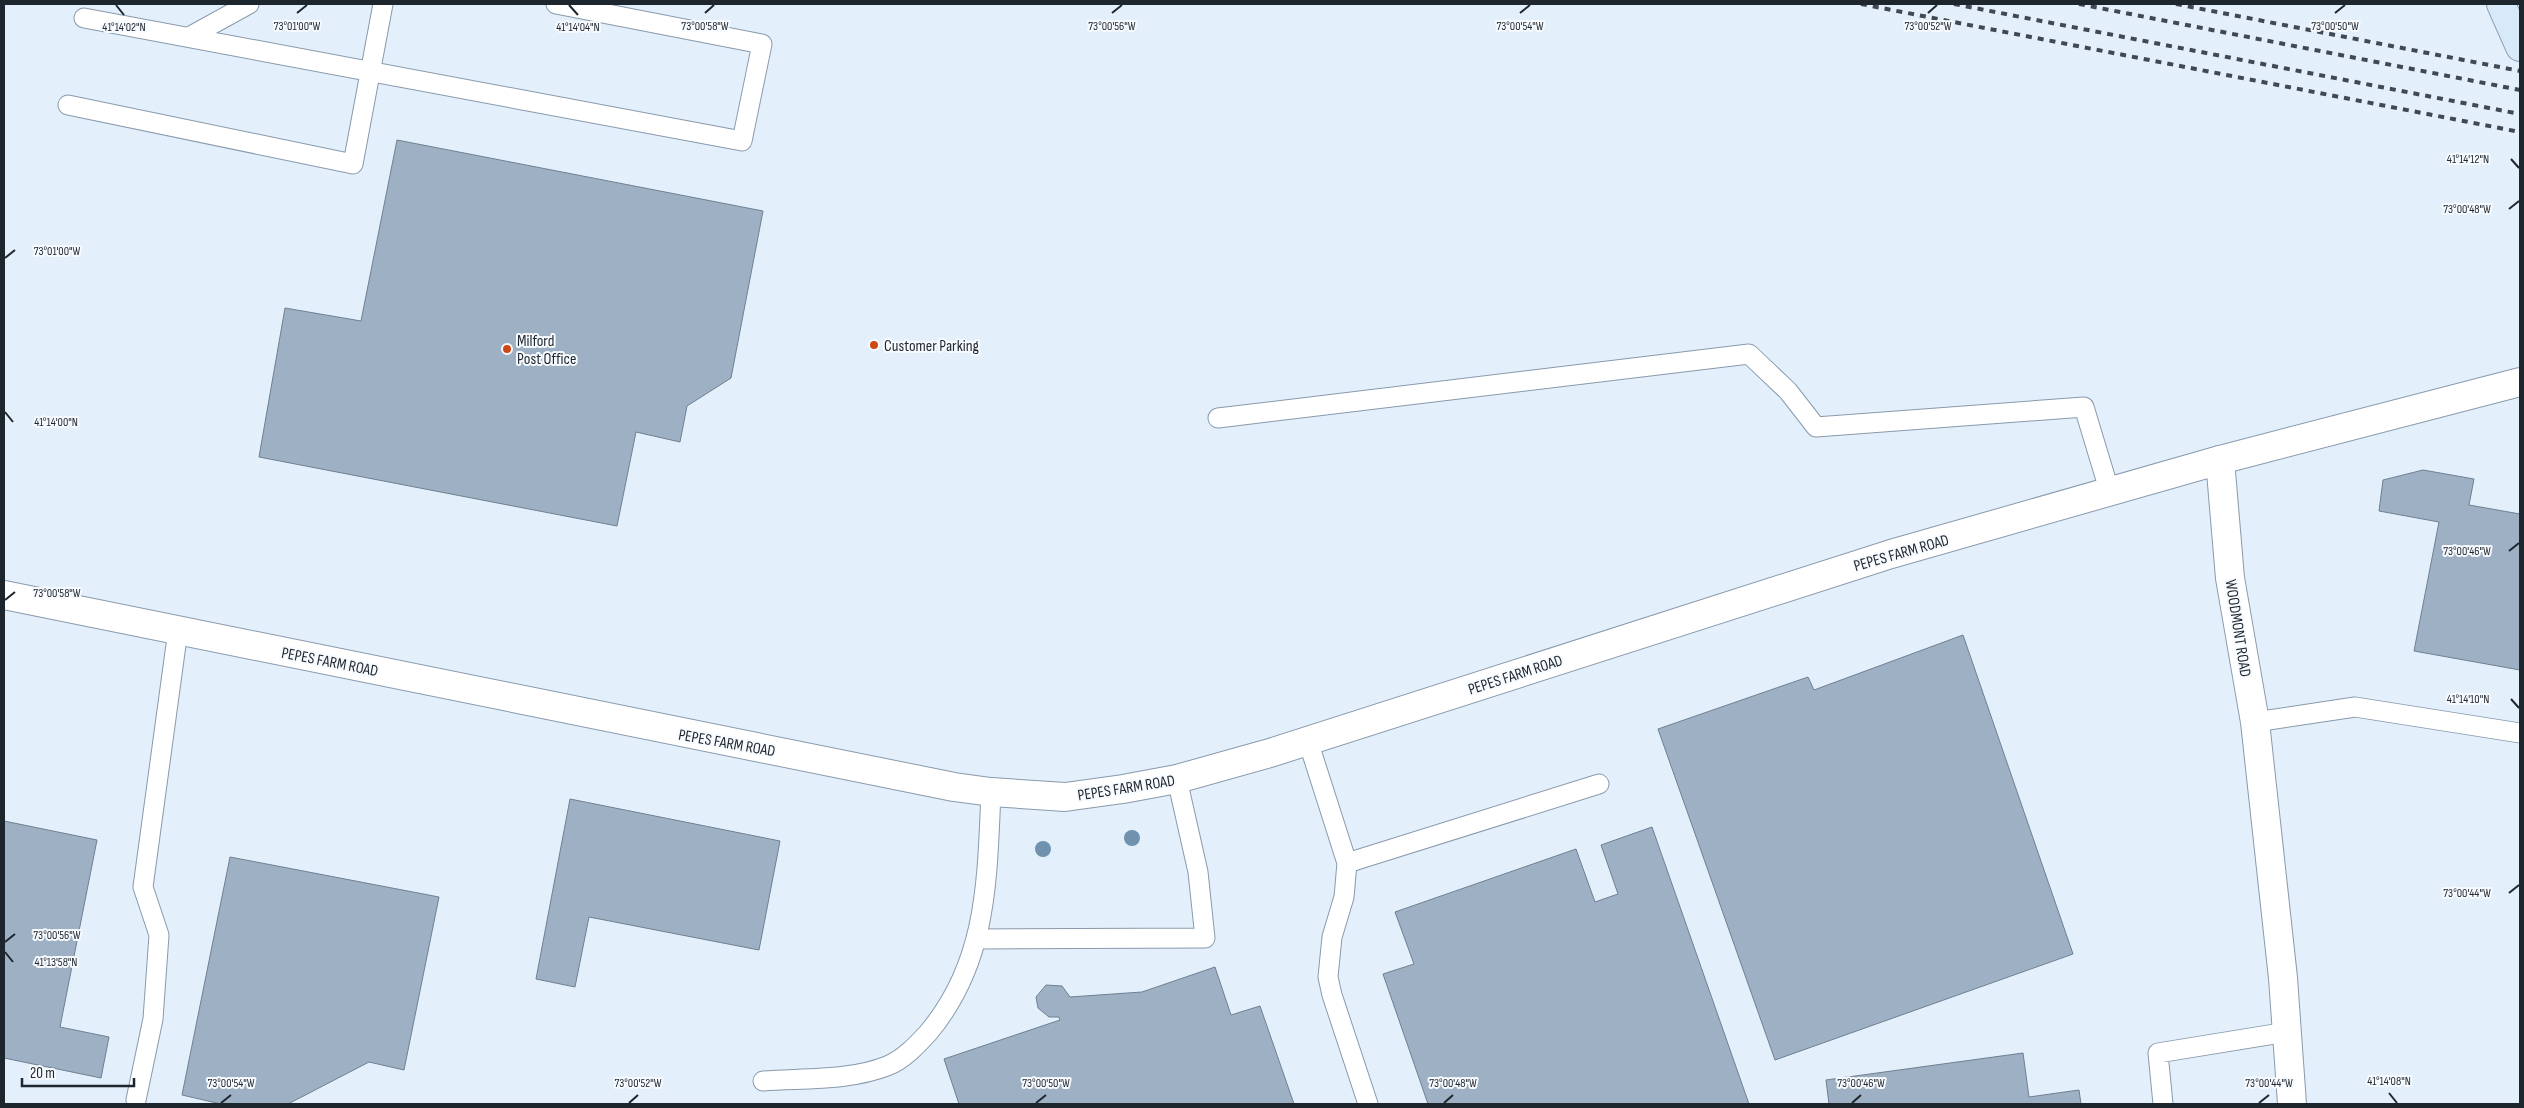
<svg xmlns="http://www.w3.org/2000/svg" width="2524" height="1108" font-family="'Sofia Sans Condensed',sans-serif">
<rect width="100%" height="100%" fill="#e3effb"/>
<path fill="#9eb1c4" stroke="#6e8091" d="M397,140L763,211L731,378L687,406L680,442L636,432L617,526L259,457L285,308L361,321Z
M2423,470L2474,479L2469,505L2520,514V670L2414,651L2439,522L2379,511L2383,480Z
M1963,635L2073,954L1775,1060L1658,729L1808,677L1814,690Z
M570,799L780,841L759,950L589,917L575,987L536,979Z
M4,821L97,840L60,1027L109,1037L101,1078L4,1058Z
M1652,827L1749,1104H1428L1383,974L1414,964L1395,912L1576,849L1595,902L1618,894L1601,845Z
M230,857L439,897L404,1070L369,1062L288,1104H221L182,1095Z
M1215,967L1231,1015L1260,1006L1294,1104H959L944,1059L1060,1020L1059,1017H1049L1038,1008L1036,997L1046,985L1062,986L1070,997L1142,992Z
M2023,1053L2029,1097L2079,1090L2081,1104H1829L1826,1080Z"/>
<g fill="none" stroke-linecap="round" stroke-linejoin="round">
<g stroke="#889aac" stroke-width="21">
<path id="service" d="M84,18L742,141L762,44L556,4
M189,37L249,4
M68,105L353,164L383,4
M1218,418L1749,354L1788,391L1816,427L2084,407L2110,493
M2255,722L2355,707L2520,733
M1308,741L1347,863L1344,897L1332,937L1328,977L1332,995L1368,1104
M1347,863L1599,784
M977,939L1205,938L1198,872L1177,779
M763,1081C804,1078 849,1081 887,1066C903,1060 917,1045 928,1033C988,962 987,879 991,792
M136,1100L153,1019L159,935L143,887L178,630
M2163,1104L2158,1053L2287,1032"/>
</g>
<g stroke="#889aac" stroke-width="30">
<path id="minor" d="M2220,460L2230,578L2255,722L2283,978L2292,1104"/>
</g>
<g stroke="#889aac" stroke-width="30">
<path id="tertiary" d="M4,595L954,787L991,792L1065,797L1123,789L1177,779L1270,753L1891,554L2220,460L2520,382"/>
</g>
<g stroke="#889aac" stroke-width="30">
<path id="secondary" d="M2501,4L2520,47"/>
</g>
<use href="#service" stroke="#fff" stroke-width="19"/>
<use href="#minor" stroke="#fff" stroke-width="28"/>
<use href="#tertiary" stroke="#fff" stroke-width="28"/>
<use href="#secondary" stroke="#d8eafa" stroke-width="28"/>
<path stroke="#404951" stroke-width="4" stroke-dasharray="6 6" stroke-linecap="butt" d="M1861,4L2520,132
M1954,4L2520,114
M2079,4L2520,90
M2176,4L2520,71"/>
</g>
<g fill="#7092af">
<circle cx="1132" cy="838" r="8"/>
<circle cx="1043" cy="849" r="8"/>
</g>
<path fill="none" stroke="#1e262d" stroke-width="2" d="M116,5L124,15M569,5L578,15M297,13L307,5M705,13L714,5M1112,13L1122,5M1520,13L1530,5M1928,13L1937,5M2335,13L2345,5M2511,159L2519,168M2509,209L2519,201M5,258L15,250M5,412L13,422M2509,551L2519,543M5,600L15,592M2511,699L2519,708M2509,893L2519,885M5,942L15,934M5,952L13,962M2389,1093L2397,1103M221,1103L231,1095M629,1103L638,1095M1036,1103L1046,1095M1444,1103L1453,1095M1852,1103L1861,1095M2259,1103L2269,1095"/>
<g fill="#cf4814" stroke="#f7fbff" stroke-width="2">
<circle cx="874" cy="345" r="5"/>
<circle cx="507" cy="349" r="5"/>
</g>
<g text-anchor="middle" stroke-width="4" stroke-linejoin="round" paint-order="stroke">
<g font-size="16" fill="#1e262d" stroke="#f7fbff" text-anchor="start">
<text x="517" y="346">Milford<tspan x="517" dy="18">Post Office</tspan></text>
<text x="884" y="351">Customer Parking</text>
</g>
<g font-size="16" fill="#1e262d" stroke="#f7fbff">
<text transform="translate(1901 552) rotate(-16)" y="6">PEPES FARM ROAD</text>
<text transform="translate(2239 628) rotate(81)" y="6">WOODMONT ROAD</text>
<text transform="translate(330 661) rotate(11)" y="6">PEPES FARM ROAD</text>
<text transform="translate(1515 674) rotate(-18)" y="6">PEPES FARM ROAD</text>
<text transform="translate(727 742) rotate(10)" y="6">PEPES FARM ROAD</text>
<text transform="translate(1126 787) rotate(-9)" y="6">PEPES FARM ROAD</text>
</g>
</g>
<g font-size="12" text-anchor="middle" fill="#1e262d" stroke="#f7fbff" stroke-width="4" stroke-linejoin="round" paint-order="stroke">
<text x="297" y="30">73°01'00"W</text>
<text x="705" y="30">73°00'58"W</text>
<text x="1112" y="30">73°00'56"W</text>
<text x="1520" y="30">73°00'54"W</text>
<text x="1928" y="30">73°00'52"W</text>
<text x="2335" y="30">73°00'50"W</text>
<text x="124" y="31">41°14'02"N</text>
<text x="578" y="31">41°14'04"N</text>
<text x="2468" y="163">41°14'12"N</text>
<text x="2467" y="213">73°00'48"W</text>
<text x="57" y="255">73°01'00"W</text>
<text x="56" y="426">41°14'00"N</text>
<text x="2467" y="555">73°00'46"W</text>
<text x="57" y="597">73°00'58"W</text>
<text x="2468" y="703">41°14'10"N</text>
<text x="2467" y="897">73°00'44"W</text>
<text x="57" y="939">73°00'56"W</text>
<text x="56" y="966">41°13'58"N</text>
<text x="2389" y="1085">41°14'08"N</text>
<text x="231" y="1087">73°00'54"W</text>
<text x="638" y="1087">73°00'52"W</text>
<text x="1046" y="1087">73°00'50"W</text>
<text x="1453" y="1087">73°00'48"W</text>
<text x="1861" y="1087">73°00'46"W</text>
<text x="2269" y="1087">73°00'44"W</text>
</g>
<rect width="2524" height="1108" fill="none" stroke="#1e262d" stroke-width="10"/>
<path d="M22 1078v8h112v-8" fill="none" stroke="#1e262d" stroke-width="2.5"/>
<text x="30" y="1078" font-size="15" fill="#1e262d" stroke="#f7fbff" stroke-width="4" paint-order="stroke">20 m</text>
</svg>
